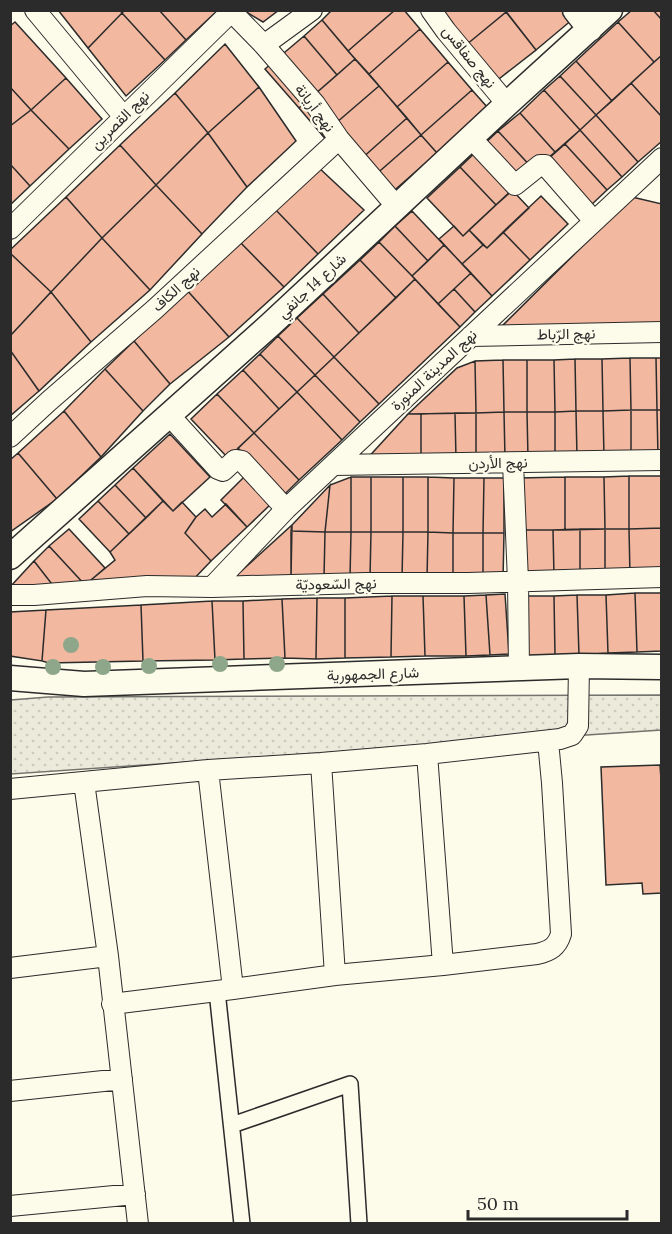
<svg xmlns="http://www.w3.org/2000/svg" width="672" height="1234" font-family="Lora,Vazirmatn,serif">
<defs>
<pattern id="grass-dots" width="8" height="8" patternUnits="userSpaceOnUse" patternTransform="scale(1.5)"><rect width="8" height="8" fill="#ecebdb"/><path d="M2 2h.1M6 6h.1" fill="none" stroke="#cbcabc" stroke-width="1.8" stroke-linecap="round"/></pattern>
</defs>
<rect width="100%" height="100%" fill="#fdfbea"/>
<path fill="url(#grass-dots)" stroke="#74746e" stroke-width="1.5" d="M661,695V730L11,774V700L48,697Z"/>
<path fill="#f2b8a0" stroke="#2b2b2b" stroke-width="1.5" d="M58,10H120L122,13L88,48Z
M125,10H159L186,40L165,60L122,13Z
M159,10H218L186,40Z
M243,10H279L263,22Z
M332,10H395L348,51L322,20Z
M395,10H404L420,29L369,74L348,51Z
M438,10H505L506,12L466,45Z
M505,10H566L573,19L536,50Z
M632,10H653L662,20V55L654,62L618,22Z
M653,10H662V20Z
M506,12L536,50L495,82L466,45Z
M122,13L165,60L126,96L88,48Z
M322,20L355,59L337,75L304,36Z
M15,22L66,78L31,110L10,87V26Z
M618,22L654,62L612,101L576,61Z
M420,29L448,62L397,107L369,74Z
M304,36L337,75L299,108L265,69Z
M225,44L259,87L208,133L175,93Z
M662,55V117L631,83Z
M355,59L379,86L322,135L299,108Z
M576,61L612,101L596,115L560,76Z
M448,62L472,90L421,135L397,107Z
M560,76L596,115L580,130L544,90Z
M66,78L102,119L69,149L31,110Z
M631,83L662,117V141L638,162L596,115Z
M379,86L407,118L351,168L322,135Z
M10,87L31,110L10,126Z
M259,87L296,141L247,187L208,133Z
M472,90L488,108L437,153L421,135Z
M544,90L580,130L555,152L520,113Z
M175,93L208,133L156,185L120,145Z
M31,110L69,149L30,186L10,164V126Z
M520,113L555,152L534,170L498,131Z
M596,115L638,162L622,177L580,130Z
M407,118L421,135L365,184L351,168Z
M580,130L622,177L607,190L565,144Z
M498,131L534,170L516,187L480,148Z
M208,133L247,187L202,234L156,185Z
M421,135L437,153L381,202L365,184Z
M565,144L607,190L589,207L547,160Z
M120,145L156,185L102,238L66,197Z
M480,148L516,187L496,205L460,167Z
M10,164L30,186L10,205Z
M317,166L364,210L318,254L274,208Z
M460,167L496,205L463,236L427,198Z
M156,185L202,234L150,290L102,238Z
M512,190L529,208L487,248L469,230Z
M541,196L568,224L530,260L503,232Z
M66,197L102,238L51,292L10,253V250Z
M632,197L662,204V340L489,339Z
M274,208L318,254L284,287L238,240Z
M412,211L444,245L428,261L395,226Z
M395,226L428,261L412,276L379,242Z
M454,226L463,236L469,230L483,245L462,264L439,239Z
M503,232L530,260L492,296L462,264L483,245L487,248Z
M102,238L150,290L91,342L51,292Z
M238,240L284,287L229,337L185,288Z
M379,242L415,279L396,298L360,260Z
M444,245L471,273L438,304L412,276Z
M10,253L51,292L10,336Z
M360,260L396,298L359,333L323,294Z
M471,273L492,296L475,312L454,289Z
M415,279L460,327L379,404L334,357Z
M185,288L229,337L170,384L134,341Z
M454,289L475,312L460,327L438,304Z
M51,292L91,342L39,391L10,350V336Z
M323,294L359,333L334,357L297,318Z
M297,318L334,357L315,375L278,336Z
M278,336L315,375L297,392L260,354Z
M134,341L170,384L143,411L105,369Z
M10,350L39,391L10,416Z
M260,354L297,392L279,409L243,370Z
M334,357L379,404L360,422L315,375Z
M630,358H656L657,410H631Z
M630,358L631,410L603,411L602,359Z
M656,358H662V410H657Z
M575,359H602L603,411H576Z
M575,359L576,411L555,412L554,360Z
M503,360H527V412H504Z
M503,360L504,412L476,413L475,361Z
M527,360H554L555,412H527Z
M475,361L476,413L408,414L457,368Z
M105,369L143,411L101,457L64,411Z
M243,370L279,409L254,433L217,394Z
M315,375L360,422L342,440L297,392Z
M297,392L342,440L299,480L254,433Z
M217,394L254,433L228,458L191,419Z
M631,410V456L604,457L603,411Z
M631,410H657L658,456H631Z
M657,410H662V456H658Z
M64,411L101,457L57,499L18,453Z
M576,411L577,457H555V412Z
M576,411H603L604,457H577Z
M504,412L505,458L476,459V413Z
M504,412H527L528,458H505Z
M527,412H555V457L528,458Z
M455,413H476V459H456Z
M455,413L456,459L421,460V414Z
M408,414H421V460L364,462Z
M254,433L299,480L283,496L238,448Z
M170,434L210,477L173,511L133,468Z
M18,453L57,499L10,532V460Z
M133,468L163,501L146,518L115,485Z
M245,476L271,504L247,527L221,500Z
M629,476H662V528L629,529Z
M629,476V529H605L604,477Z
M351,477H371V532H351Z
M351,477V532H325L330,485Z
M371,477H403V532H371Z
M403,477H428V532H403Z
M428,477L454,478L453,533L428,532Z
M565,477V530H520L519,478Z
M565,477H604L605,529L565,530Z
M454,478H484L483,533H453Z
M484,478H504V533H483Z
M115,485L146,518L129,534L98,501Z
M330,485L325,532L291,531L292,525Z
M98,501L129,534L110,552L79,519Z
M163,501L173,511L182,502L196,517L185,533L211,561L189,584L85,585L115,560L110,552Z
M226,504L247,527L211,561L185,533L196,517L205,509L212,517Z
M292,525L291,578L227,584Z
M662,528V575H630L629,529Z
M69,529L105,568L85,585L49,546Z
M580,529H605V575L580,576Z
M580,529V576H554L553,530Z
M605,529H629L630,575H605Z
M520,530H553L554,576H520Z
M291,531L325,532L324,578H291Z
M325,532H351L350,578H324Z
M351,532H371L370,578H350Z
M371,532H403L402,579L370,578Z
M403,532H428L427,579H402Z
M428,532L453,533V579H427Z
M453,533H483V580L453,579Z
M483,533H504L503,580H483Z
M49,546L85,585L55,588L34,561Z
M34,561L55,588L10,587Z
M635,593L637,652L608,653L606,595Z
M635,593H662V651L637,652Z
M505,594L509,654L490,655L486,595Z
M486,595L490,655L466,656L464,596Z
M577,595H606L608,653L579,655Z
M577,595L579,655L555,656L554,596Z
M392,596H423L425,656L391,657Z
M392,596L391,657L345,658V598Z
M423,596H464L466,656H425Z
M523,596H554L555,656L524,657Z
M317,598H345V658L316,659Z
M317,598L316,659L285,658L282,599Z
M282,599L285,658L244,659L243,601Z
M212,601H243L244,659L215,660Z
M212,601L215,660L143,661L141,605Z
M141,605L143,661L49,663L42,661L46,610Z
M46,610L42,661L10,656V612Z
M660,765L662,794V893L643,894L642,883L606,885L601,767Z"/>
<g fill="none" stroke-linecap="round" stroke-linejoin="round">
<g stroke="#2b2b2b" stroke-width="18">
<path id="pedestrian" d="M217,991L242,1224
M232,1125L350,1084L359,1224"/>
</g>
<g stroke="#2b2b2b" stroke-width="22">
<path id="minor" d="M35,10L124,117
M230,10L264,45L315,104L339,139L397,207
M431,10L446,31L507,104
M264,45L312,10
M471,138L515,185L540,165H545L594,221
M10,229L231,12
M471,336L662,332
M170,416L218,469L223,471L235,460L242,461L286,509
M10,437L49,401L155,309L339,139
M513,463L518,581L519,669
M334,465L662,460
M212,587L286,509L662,158
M10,595H34L147,586L212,587L366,583H468L662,577
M427,754L443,965
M321,763L335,975
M208,770L233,989
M84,782L108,956L138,1224
M10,789L208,770L321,763L427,754L560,739L572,735L578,726L579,666
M10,968L108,956
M112,1004L233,989L335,975L443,965L537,954C550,951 557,947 561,934L552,783L548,741
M10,1091L122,1079
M10,1206L135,1194"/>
</g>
<g stroke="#2b2b2b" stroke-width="27">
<path id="tertiary" d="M575,10L590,29
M10,557L270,325L507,104L610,10
M10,678L84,684L579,666L662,667"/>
</g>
<use href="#pedestrian" stroke="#fdfbea" stroke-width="15"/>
<use href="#minor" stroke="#fdfbea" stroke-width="20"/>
<use href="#tertiary" stroke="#fdfbea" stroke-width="24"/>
</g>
<g fill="#8ea78a">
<circle cx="71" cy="645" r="8"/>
<circle cx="220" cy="664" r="8"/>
<circle cx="277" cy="664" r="8"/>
<circle cx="149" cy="666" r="8"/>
<circle cx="53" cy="667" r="8"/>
<circle cx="103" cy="667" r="8"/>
</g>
<g text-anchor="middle" stroke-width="4.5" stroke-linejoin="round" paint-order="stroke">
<g font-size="15" fill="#2b2b2b" stroke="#fdfbea">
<text transform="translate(469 57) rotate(51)" y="5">نهج صفاقس</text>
<text transform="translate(315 108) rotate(53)" y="5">نهج أريانة</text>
<text transform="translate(120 120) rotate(-45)" y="5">نهج القصرين</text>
<text transform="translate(312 286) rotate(-43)" y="5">شارع 14 جانفي</text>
<text transform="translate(176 289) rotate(-43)" y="5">نهج الكاف</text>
<text transform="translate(566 334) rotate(-1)" y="5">نهج الرّباط</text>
<text transform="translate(434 370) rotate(-43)" y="5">نهج المدينة المنورة</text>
<text transform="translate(498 463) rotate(-1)" y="5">نهج الأردن</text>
<text transform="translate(336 584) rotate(-1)" y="5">نهج السّعوديّة</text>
<text transform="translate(373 674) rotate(-2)" y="5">شارع الجمهورية</text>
</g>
</g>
<rect width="672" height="1234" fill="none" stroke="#2b2b2b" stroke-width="24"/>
<path d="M468 1210v9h159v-9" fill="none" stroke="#2b2b2b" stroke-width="3"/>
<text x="477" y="1210" font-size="18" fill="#2b2b2b" stroke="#fdfbea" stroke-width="4.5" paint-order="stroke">50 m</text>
</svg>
